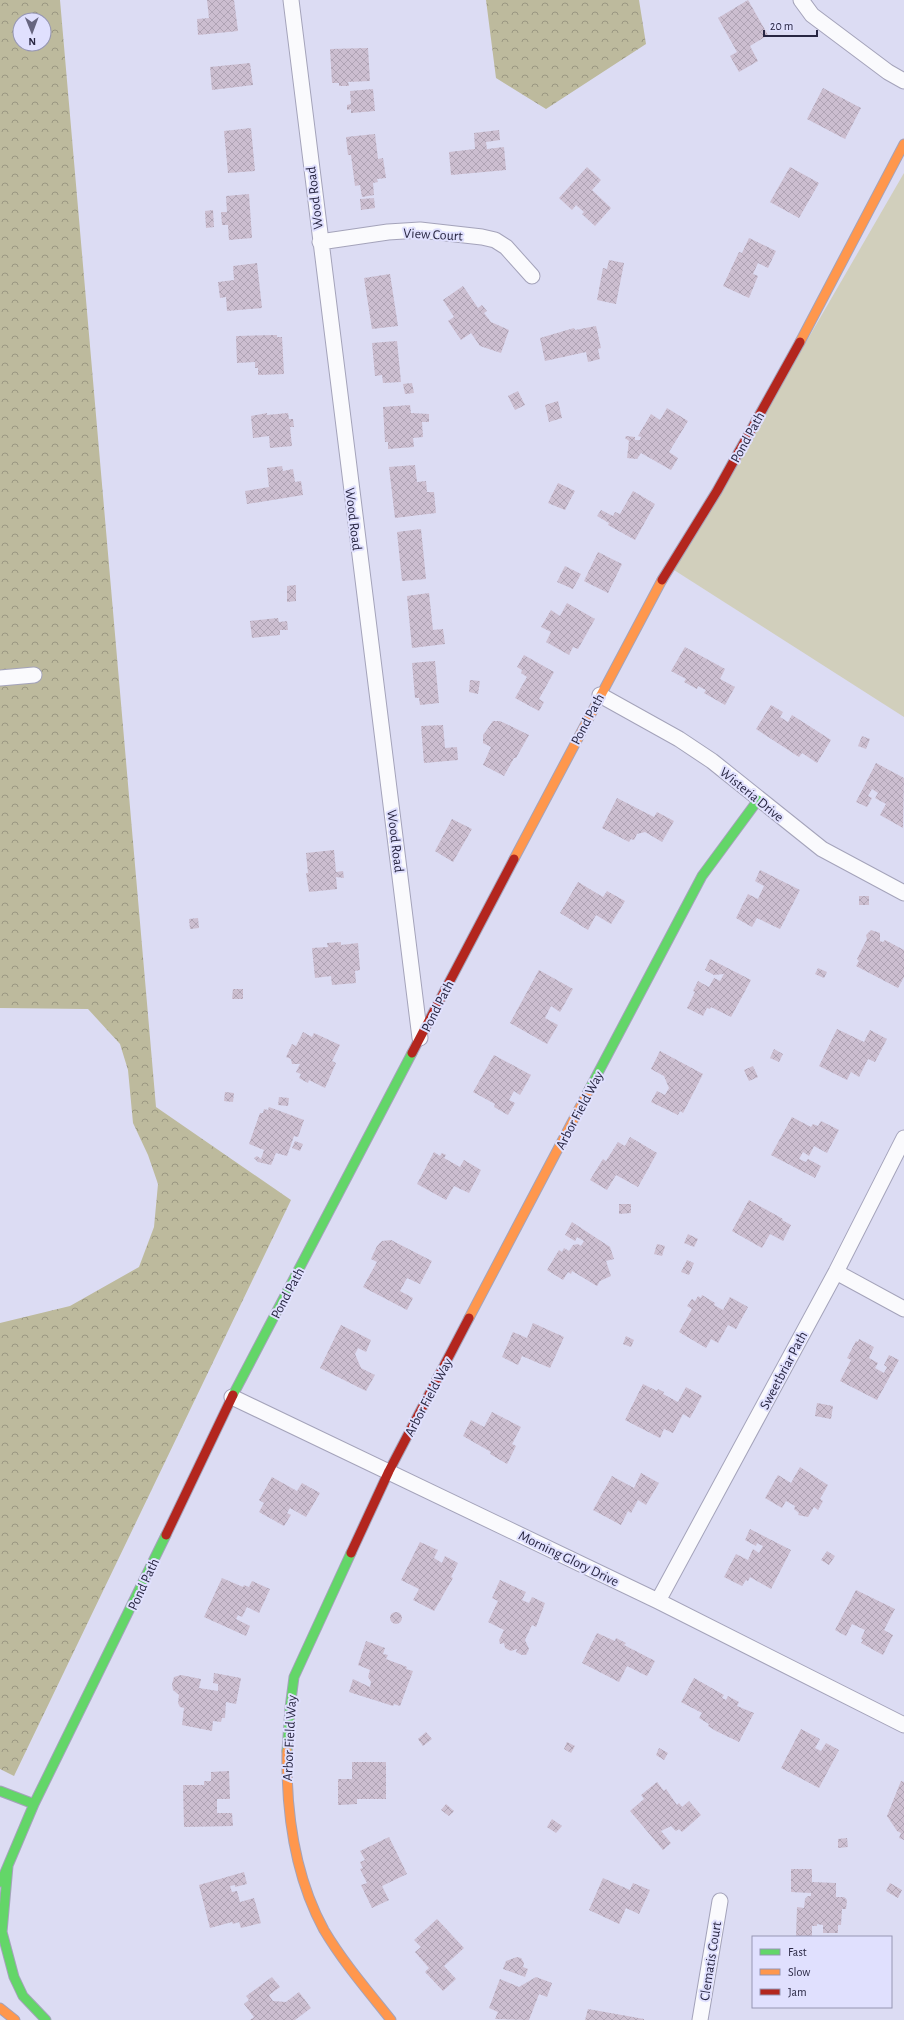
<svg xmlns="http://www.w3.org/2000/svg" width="904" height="2020" font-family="'Alegreya Sans',sans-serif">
<defs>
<pattern id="forest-crowns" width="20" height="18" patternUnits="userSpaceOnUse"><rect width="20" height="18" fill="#bdba9d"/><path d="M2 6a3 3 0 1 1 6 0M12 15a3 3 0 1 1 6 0" fill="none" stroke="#9a9782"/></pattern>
<pattern id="building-cross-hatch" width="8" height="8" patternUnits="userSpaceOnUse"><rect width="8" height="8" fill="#ccbed0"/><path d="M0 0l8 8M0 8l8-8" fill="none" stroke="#afa3b4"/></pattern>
</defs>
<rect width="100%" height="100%" fill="#dcdcf3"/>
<path fill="url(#forest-crowns)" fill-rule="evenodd" d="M0,0H60L156,1107L291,1200L14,1776L0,1769V1323L70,1306L139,1267L154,1227L158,1184L148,1155L133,1123L128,1070L120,1044L88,1009L0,1008ZM20,20H44V44H20Z
M486,0H639L646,44L546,109L496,78Z"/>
<path fill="#d1cfbc" d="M904,173V717L674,570Z"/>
<path fill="url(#building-cross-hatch)" d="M207,0H234L238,31L198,35L197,19L209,18Z
M748,0L768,35L750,46L758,61L739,72L730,56L737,52L718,18Z
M368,48L370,81L348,82L349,86H339V83H332L330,49Z
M250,63L253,85L212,90L210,67Z
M823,88L861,108L845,139L807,119Z
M373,89L375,111L351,113V109L347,110V105L351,104L350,91Z
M251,128L255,171L228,173L224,131Z
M499,130L500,140L486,142L487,149L504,147L506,170L451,175L449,152L475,149L474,133Z
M375,134L378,159L383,158L386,178L377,179L378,182L373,183L374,195L362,197L360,185L355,186L351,155H348L346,137Z
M587,167L601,180L592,190L611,208L595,226L582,214L584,212L576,205L572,210L559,198Z
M790,167L819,183L799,218L770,202Z
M249,194L252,238L229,240L228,225H222L221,212H227L226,196Z
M374,198L375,208L361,210L360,199Z
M213,210L214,227L206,228L205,211Z
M749,238L776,251L768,268L758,263L753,274L758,276L749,298L723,286L739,252L742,253Z
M609,260L624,263L616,304L597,300L603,268L607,269Z
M257,263L262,308L227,311L226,297L220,298L218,282L234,280L233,266Z
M390,274L398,326L372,329L364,278Z
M463,286L478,308L482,305L487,311L484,313L491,322L509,330L501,353L480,346L471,333L461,340L448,321L454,317L443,300Z
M596,326L601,348L598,349L600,359L588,362L586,352L545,361L540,338L574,328L575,330Z
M277,335V337H282L284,374L258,375V368H255V362L237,363L236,336Z
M397,341L401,382L383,383L382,375L375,376L372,343Z
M412,383L414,393L405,394L403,384Z
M518,391L525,405L515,410L508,396Z
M558,401L562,418L549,422L545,405Z
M410,405L411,413L429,414V422H422L423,437L413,438L414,447L388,449V442H385L383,407Z
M667,408L688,421L669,452L678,458L671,470L641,453L637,459L627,458L629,441L625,438L626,436L635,437V440H640L641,437L638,436L651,414L660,420Z
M267,413V415L288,413L289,419H293L294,427H290L292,446L270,448L269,436L253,438L251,416Z
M415,465L417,482L426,481L427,492H434L436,513L395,518L389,467Z
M282,466L283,471L293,469L295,482L301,481L303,495L247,504L245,491L269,487L267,468Z
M558,483L575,491L565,510L548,503Z
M633,491L655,504L635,540L608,525L609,523L597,516L601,510L613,516L615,512L620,514Z
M421,529L426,579L402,581L397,532Z
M598,552L622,564L608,593L584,581Z
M565,566L581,574L573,589L557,582Z
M296,585V601L287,602V586Z
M429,593L433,630L443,629L445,644L412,648L407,596Z
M567,603L595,619L578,649L573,647L569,655L546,642L551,632L541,627L551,610L560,616Z
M278,618L279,622L287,621L288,630H280V635L252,638L250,621Z
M685,647L725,669L720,679L735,687L725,705L704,693L706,690L698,686L697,689L684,682L686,679L671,671Z
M524,655L554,672L539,699L544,702L539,711L515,698L527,677L521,673L522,670L517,667Z
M435,661L439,703L420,705L419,698H415L412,663Z
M470,680L480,681L478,694L469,692Z
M771,705L783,712L780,717L788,722L792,715L831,740L817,763L802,753L799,757L756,729Z
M493,721H500L529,735L516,758H514L504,776L483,765L491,747L483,743V735Z
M443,725L445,748L457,747L458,760L424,763L421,726Z
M862,736L870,739L866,749L858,746Z
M876,763L904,778L903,828L880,815L886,804L875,798L878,793L872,789L868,796L872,798L867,807L856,802Z
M617,798L654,817L657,812L674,821L662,842L645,832L637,834L634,840L631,839L629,842L602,828Z
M452,819L472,829L453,862L435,851Z
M334,850L336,872L343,871L344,878L336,877L337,889L309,892L306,873H308L306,853Z
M760,870L800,890L780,929L757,918L752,927L736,918L748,894L758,899L764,886L755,881Z
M578,882L603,897L607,891L625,901L611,924L596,915L588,930L560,913Z
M859,896H869V905H859Z
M198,918L199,928L190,929L189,919Z
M871,930L880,933V941L883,942L885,940L904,950V977L898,988L856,966L859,961L857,959L867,939L866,935Z
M341,942V945L358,943L360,970L355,971L356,983L332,985L331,976L315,978L312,948L328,947L327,943Z
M710,959L751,980L731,1017L711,1007L710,1009L707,1008L703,1016L687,1008L695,992L693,991L698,981L709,987L714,978L720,981L724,974L714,975L705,970Z
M818,968L827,972L824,978L815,974Z
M539,970L573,989L560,1012L551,1006L545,1018L558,1025L547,1044L510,1023Z
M233,989H243V999H232Z
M837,1029L864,1042L870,1030L887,1039L875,1062L868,1059L859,1077L851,1072L847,1080L819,1066Z
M303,1032L312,1037L314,1033L340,1045L332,1061L336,1063L325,1088L309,1080L308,1083L299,1078L301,1074L296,1072L300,1064H292L291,1059L286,1057L292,1044L296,1046Z
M774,1049L783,1054L779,1062L770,1058Z
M660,1051L703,1074L683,1113L680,1111L678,1115L651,1102L657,1091L665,1095L669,1088L664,1076L651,1069Z
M494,1055L531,1075L520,1095L514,1091L509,1100L515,1103L508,1115L494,1107L495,1104L473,1092Z
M753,1066L758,1077L749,1081L744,1070Z
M225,1092L234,1093L233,1102L224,1101Z
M279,1097L289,1098L288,1106L278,1105Z
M269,1107L304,1120L298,1137L294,1136L287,1156L276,1153L271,1165L258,1162L254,1158L257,1156L261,1159L264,1150L249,1144L260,1113H263L264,1109L268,1110Z
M792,1117L811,1127L813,1124L818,1126L821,1121L839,1130L827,1153L814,1146L809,1156L803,1152L799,1159L806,1162L808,1159L821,1166L815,1178L771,1155Z
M630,1137L657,1153L638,1187L616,1175L607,1190L590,1180L603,1159L606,1161L618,1142L625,1146Z
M295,1141L303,1144L300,1151L292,1148Z
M434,1152L440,1156L442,1153L446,1155L444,1158L460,1167L464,1160L481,1170L469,1193L454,1186L446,1200L417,1184Z
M749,1200L783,1219L782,1220L791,1225L783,1241L770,1234L762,1248L732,1231Z
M619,1204H631V1213L619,1214Z
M572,1222L610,1247L614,1259L606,1261L611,1276L600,1281L597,1286L572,1271L571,1274L568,1272L563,1280L547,1270L559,1250L562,1252L564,1248L569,1251L573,1245L578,1244L581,1246L584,1241L577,1237L575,1241L565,1235Z
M688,1234L698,1239L694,1247L684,1243Z
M391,1240L432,1261L420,1284L407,1278L400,1291L413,1298L407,1310L363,1287L377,1262L371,1259L377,1246L382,1241Z
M657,1244L665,1246L662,1256L654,1254Z
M687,1260L694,1263L689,1275L681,1272Z
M702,1295L715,1303L714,1305L723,1310L730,1297L748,1307L736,1329L728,1325L718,1343L711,1339L706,1348L679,1332L692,1309L687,1306L692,1299L695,1301L698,1296L701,1298Z
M533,1323L564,1337L550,1368L522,1356L518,1365L502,1357L513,1332L527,1338Z
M341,1325L371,1340L366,1352L358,1348L355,1354L361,1368L375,1375L366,1391L320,1368Z
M626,1336L634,1340L631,1347L623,1344Z
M859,1339L874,1347L869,1358L878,1363L875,1368L884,1373L887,1367L884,1365L889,1355L899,1360L877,1400L840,1381L851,1360L847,1358L856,1341L858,1342Z
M643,1384L657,1391L658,1389L664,1392L663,1394L678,1402L686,1387L702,1396L690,1418L683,1414L673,1433L664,1429L660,1438L625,1420Z
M817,1403L833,1406L831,1419L815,1416Z
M492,1412L521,1427L512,1444L516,1446L507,1464L490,1454L491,1452L463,1436L471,1420L484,1427Z
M800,1467L828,1485L820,1499L823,1501L818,1510L814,1507L808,1517L798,1515L799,1513L794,1509L795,1506L786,1501L782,1508L765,1498L778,1475L791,1483Z
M641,1473L659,1483L646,1505L638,1500L631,1513L628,1511L621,1525L593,1510L612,1476L634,1488Z
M272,1477L297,1491L302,1483L320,1493L306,1517L290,1508L287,1513L291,1515L284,1526L259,1512L264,1503L259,1500Z
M750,1529L791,1550L771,1589L750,1577L748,1581L746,1580L742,1586L724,1577L736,1554L748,1560L753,1549L759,1553L763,1546L757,1543L756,1546L745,1540Z
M420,1542L438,1550L434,1558L442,1563L445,1556L458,1563L451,1577L453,1578L434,1611L413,1600L419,1589L401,1580Z
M827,1551L835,1556L829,1565L821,1560Z
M222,1578L243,1587L244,1585L249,1587L252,1581L270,1589L259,1613L247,1607L242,1617L238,1615L236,1619L250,1626L246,1636L204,1617Z
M500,1580L526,1592L522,1600L529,1603L532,1597L545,1603L536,1627L532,1625L525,1640L529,1649L526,1655H522L516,1652L517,1649L511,1651L505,1648L504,1643L500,1644L499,1640L504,1630L488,1622L498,1601L492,1598Z
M856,1590L895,1609L884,1630L893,1635L883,1655L861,1643L863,1640L861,1639L865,1630L852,1624L846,1636L835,1630Z
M390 1618a6 6 0 1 1 12 0a6 6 0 1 1-12 0Z
M597,1633L615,1641L616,1638L626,1643L624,1645L655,1661L647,1676L627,1666L619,1682L582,1663Z
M366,1641L385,1648L383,1654L388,1655L386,1659L407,1667L406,1669L413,1671L400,1706L394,1704L393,1706L349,1692L353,1679L370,1687L371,1682L368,1677L370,1670L358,1665Z
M214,1673L241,1678L236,1704L226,1702L225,1718H222L221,1722L213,1721L212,1731L182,1725L184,1708L180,1707L178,1703L179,1695L173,1690L172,1684L174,1677L181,1675L201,1679L199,1688L218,1691V1684L213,1683Z
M694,1678L724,1695L722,1698L726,1700L728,1696L739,1702L737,1706L754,1713L739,1742L716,1731L708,1726L709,1724L699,1718L702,1713L681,1702Z
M801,1729L820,1739L815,1748L821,1751L826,1743L839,1750L819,1788L781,1768Z
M426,1732L432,1739L423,1746L418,1739Z
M567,1742L575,1746L571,1753L564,1749Z
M659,1748L668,1753L664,1760L656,1755Z
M352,1762H386V1799H357V1804L338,1805V1779H352Z
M229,1771L230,1799H217V1813H232L233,1826L184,1827L183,1785H204V1781H211V1772Z
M901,1781L904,1782V1840L899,1838L901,1833L897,1831L887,1816Z
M657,1782L664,1791L666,1789L677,1805L679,1803L682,1807L689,1801L701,1815L682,1832L679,1829L676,1831L671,1826L661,1831L671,1843L663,1850L630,1811L644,1799L641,1795Z
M446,1804L454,1811L449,1816L441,1810Z
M552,1819L562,1826L556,1833L547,1827Z
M389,1837L407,1874L382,1886L389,1900L372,1908L361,1885L367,1883L360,1869L363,1868L360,1862L365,1860L360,1851Z
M847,1838L848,1847L838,1848V1839Z
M791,1869H812V1882L836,1883V1897H844L847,1900L846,1909H842L841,1925H838V1933H823V1925L817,1924V1926H812V1937H796L797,1907L804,1908L805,1899L808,1896H811V1893L791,1892Z
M244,1872L247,1884L235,1887V1885L230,1886L232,1892L237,1891L240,1902L254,1898L261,1923L241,1928L239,1922L233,1924L232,1922L210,1928L199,1885Z
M603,1878L630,1890L633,1883L650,1890L639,1914L626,1908L619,1924L589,1910Z
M890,1883L902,1890L898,1898L886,1891Z
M437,1919L464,1948L444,1966L456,1979L443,1991L425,1972L429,1968L415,1952L421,1947L414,1940Z
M517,1957L521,1958L524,1963L523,1967L528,1969L525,1977L503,1969L506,1961Z
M272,1977L280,1987L269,1995L273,2001L286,2002L299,1992L311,2008L295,2020H250L254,2017L244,2004L249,2000L246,1996Z
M536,1977L552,1983L547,1997L539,1994L529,2020L495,2019L498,2012L489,2008L500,1979L519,1987Z
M588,2009L644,2019V2020H585Z"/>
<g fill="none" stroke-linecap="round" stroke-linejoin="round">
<g stroke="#a4a3ba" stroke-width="17">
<path id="street" d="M291,0L420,1038
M801,0L812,15L888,72L904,81
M320,242L388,232L420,230L482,237L495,240L506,247L532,276
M0,678L34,675
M600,695L679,739L712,761L822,849L904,893
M836,1272L904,1309
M232,1397L658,1601L904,1725
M658,1601L836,1272L904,1138
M700,2020L720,1901"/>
</g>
<g stroke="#a4a3ba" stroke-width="11">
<path id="fast" d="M589,1090L702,876L758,800
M233,1395L412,1053
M287,1751L290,1708L294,1677L351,1553
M0,1791L34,1804
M8,1866L2,1932L14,1977L23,1996L46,2020
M1,1882L34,1804L166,1535"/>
</g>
<g stroke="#a4a3ba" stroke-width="11">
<path id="slow" d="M800,342L904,144
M514,859L662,580
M469,1318L589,1090
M287,1751C286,1813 294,1875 324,1930C343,1962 368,1991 391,2020
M0,2008L15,2020"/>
</g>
<g stroke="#a4a3ba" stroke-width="11">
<path id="jam" d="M662,580L717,491L800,342
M412,1053L514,859
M166,1535L233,1395
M351,1553L389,1471L469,1318"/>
</g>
<use href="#street" stroke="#fafafd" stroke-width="15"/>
<use href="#fast" stroke="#63d668" stroke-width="9"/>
<use href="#slow" stroke="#ff974d" stroke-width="9"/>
<use href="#jam" stroke="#b3261e" stroke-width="9"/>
</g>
<g text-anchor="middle" stroke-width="4" stroke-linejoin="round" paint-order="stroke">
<g font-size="14" fill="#282642" stroke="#e0e0fe">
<text transform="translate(314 198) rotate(-97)" y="5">Wood Road</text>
<text transform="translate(433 234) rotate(3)" y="5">View Court</text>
<text transform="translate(747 437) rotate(-61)" y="5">Pond Path</text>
<text transform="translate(354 519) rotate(83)" y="5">Wood Road</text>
<text transform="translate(587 719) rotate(-62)" y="5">Pond Path</text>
<text transform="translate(752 794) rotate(39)" y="5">Wisteria Drive</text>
<text transform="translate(396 841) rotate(83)" y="5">Wood Road</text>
<text transform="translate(437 1006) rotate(-63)" y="5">Pond Path</text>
<text transform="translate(579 1110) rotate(-62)" y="5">Arbor Field Way</text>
<text transform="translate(287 1293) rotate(-62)" y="5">Pond Path</text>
<text transform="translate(783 1370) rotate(-62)" y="5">Sweetbriar Path</text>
<text transform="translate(428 1397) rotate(-62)" y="5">Arbor Field Way</text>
<text transform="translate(569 1558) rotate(26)" y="5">Morning Glory Drive</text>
<text transform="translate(143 1584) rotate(-65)" y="5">Pond Path</text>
<text transform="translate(289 1738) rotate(-87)" y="5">Arbor Field Way</text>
<text transform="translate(710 1961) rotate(-81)" y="5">Clematis Court</text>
</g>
</g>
<rect x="752" y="1936" width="140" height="72" fill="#e0e0fe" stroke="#9696b3"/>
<rect x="760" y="1949" width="20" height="6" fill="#63d668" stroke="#9696b3"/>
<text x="788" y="1956" font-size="12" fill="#282642">Fast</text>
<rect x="760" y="1969" width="20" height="6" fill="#ff974d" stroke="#9696b3"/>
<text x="788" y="1976" font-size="12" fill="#282642">Slow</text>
<rect x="760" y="1989" width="20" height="6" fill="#b3261e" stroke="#9696b3"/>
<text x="788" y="1996" font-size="12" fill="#282642">Jam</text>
<g transform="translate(32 32) rotate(179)"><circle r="19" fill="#e0e0fe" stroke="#9696b3"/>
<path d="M0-3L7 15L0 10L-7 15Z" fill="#676680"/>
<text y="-6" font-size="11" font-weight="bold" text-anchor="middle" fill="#282642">N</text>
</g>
<path d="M764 30v6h53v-6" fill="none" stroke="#282642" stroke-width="2"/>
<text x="770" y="30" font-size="12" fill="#282642" stroke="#e0e0fe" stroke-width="3" paint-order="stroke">20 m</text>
</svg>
